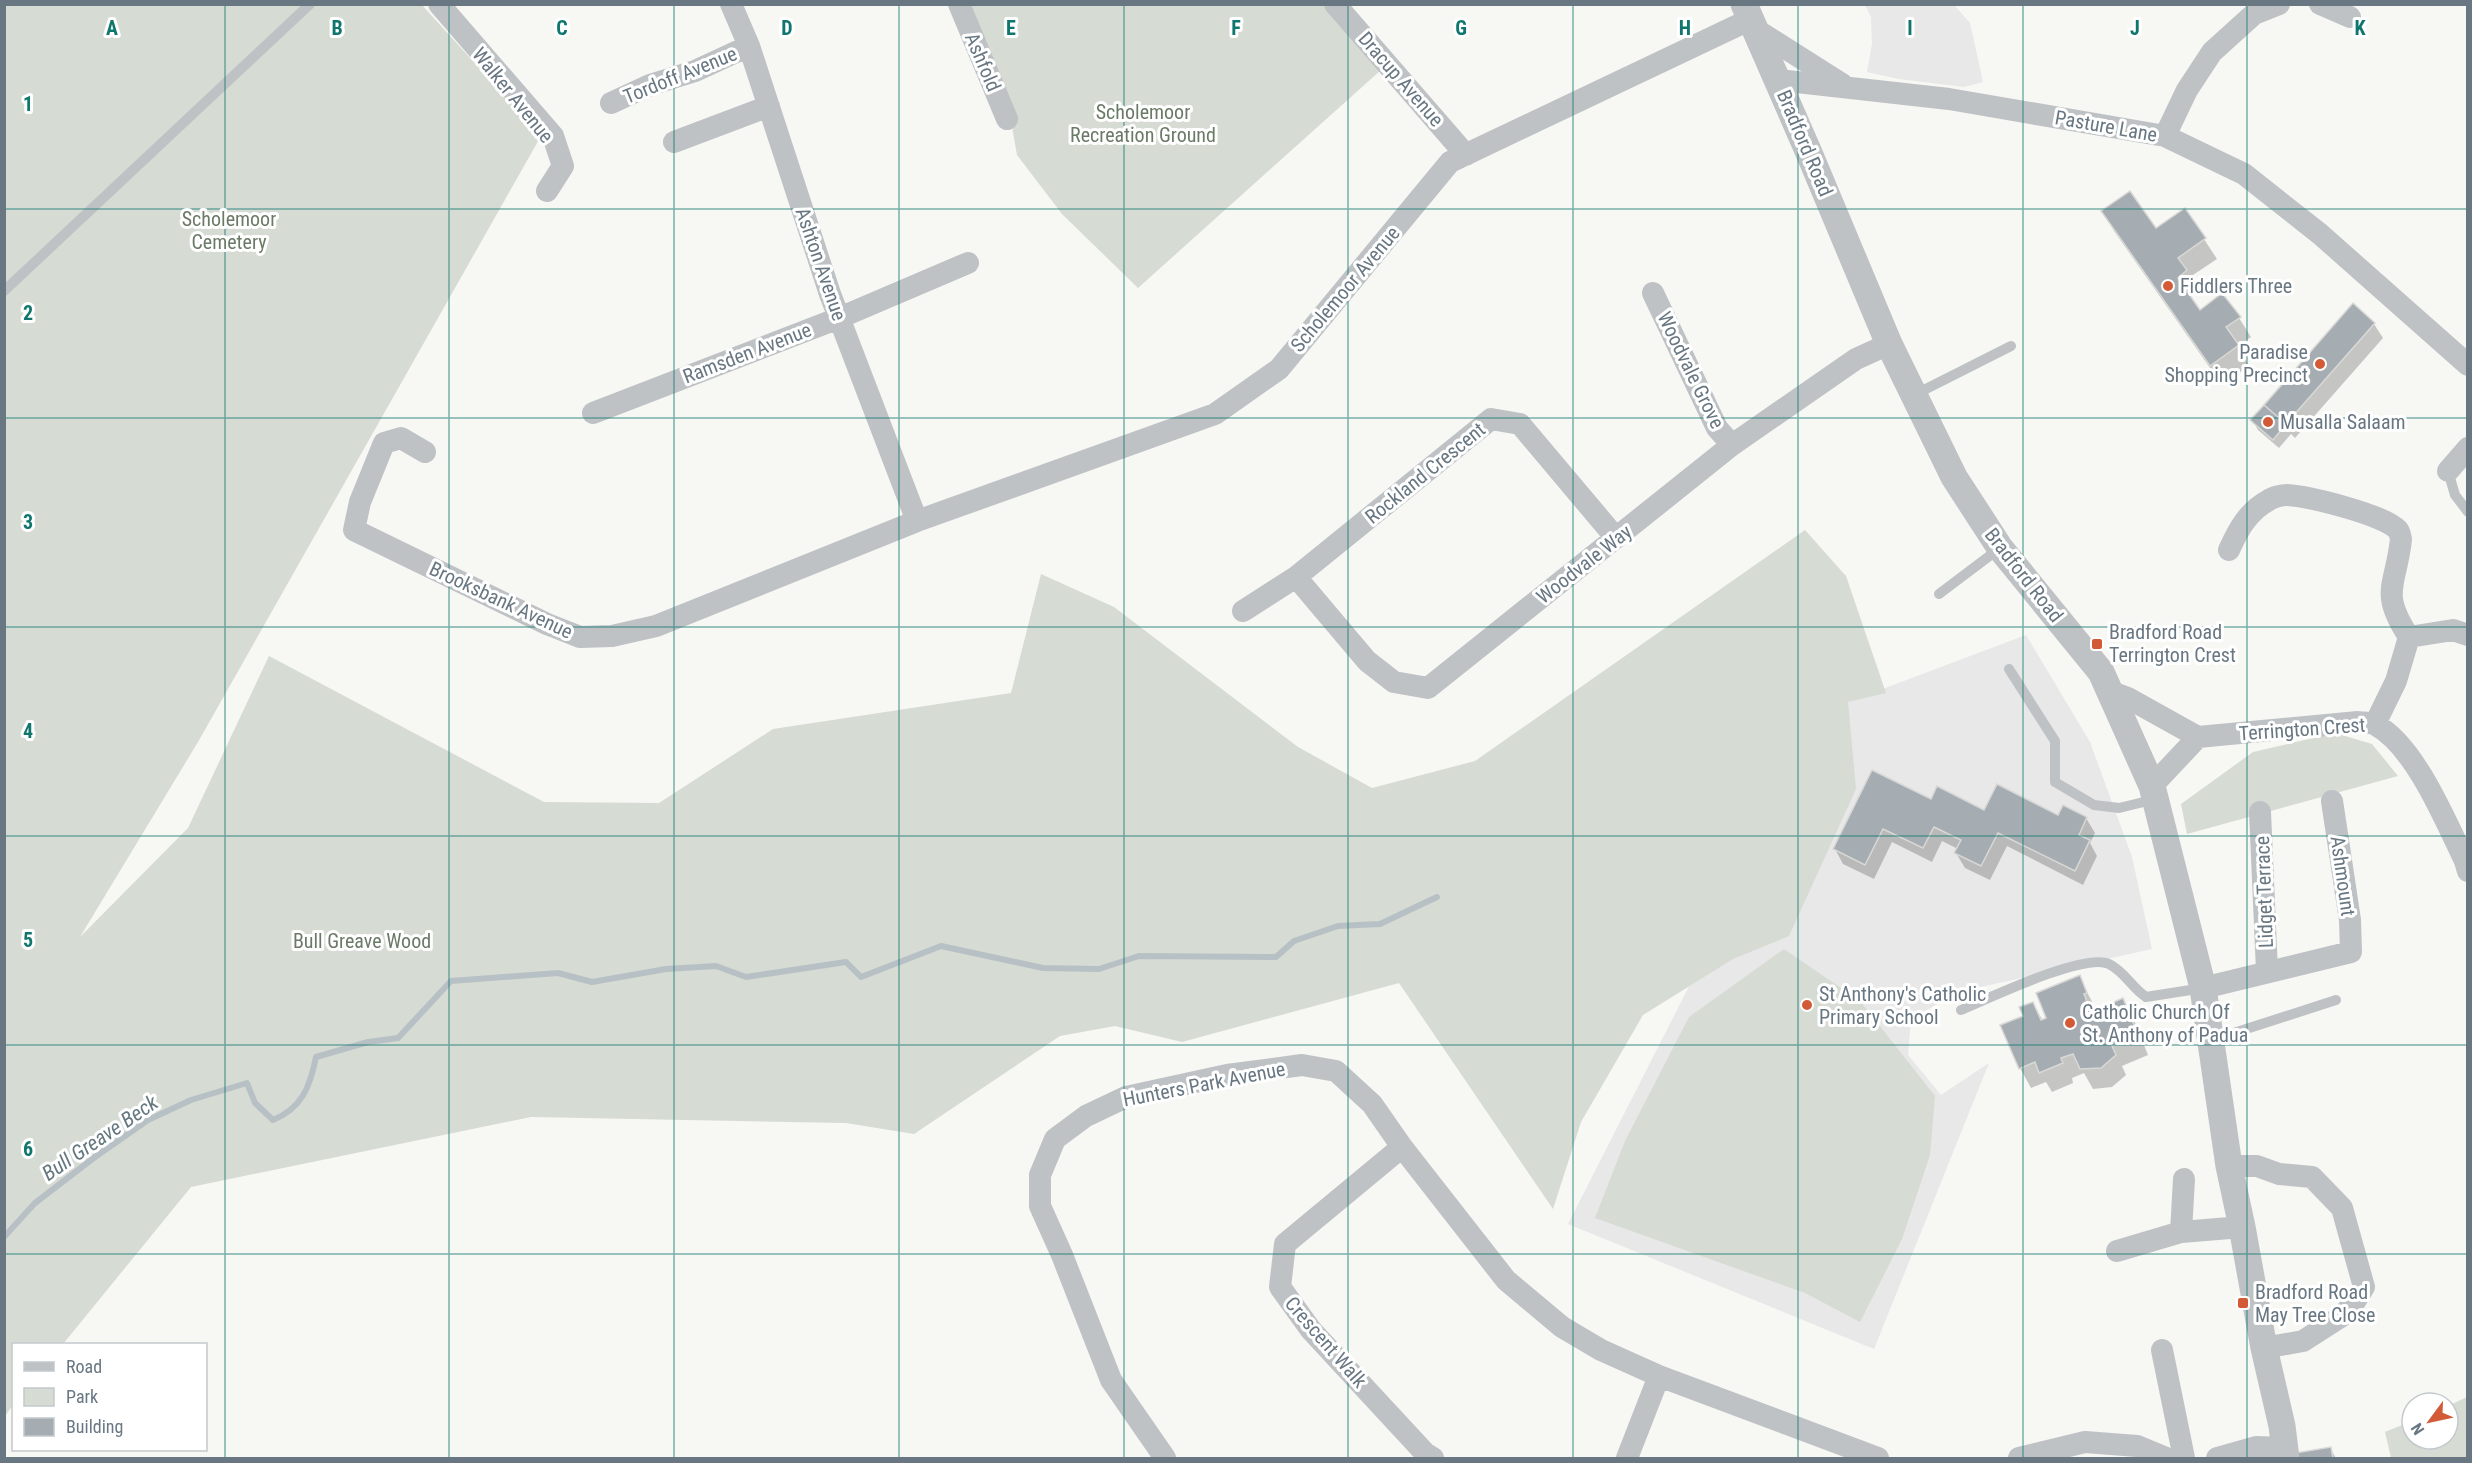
<svg xmlns="http://www.w3.org/2000/svg" width="2472" height="1463" font-family="'Roboto Condensed',sans-serif">
<rect width="100%" height="100%" fill="#f7f7f4"/>
<path fill="#e7e8e7" d="M1865,5H1954L1970,23L1983,82L1964,87L1899,79L1867,72L1872,44L1871,17Z
M2026,635L2090,742L2132,857L2152,949L1958,992L1911,1019L1908,1055L1941,1095L1989,1063L1874,1349L1568,1224L1704,957L1840,705Z"/>
<path fill="#d6dbd4" d="M5,5H422L541,136L198,742L80,937L188,828L269,656L544,802L659,803L773,729L1011,693L1041,574L1114,607L1298,747L1372,788L1475,761L1805,530L1846,576L1886,693L1848,702L1856,789L1789,936L1733,959L1643,1015L1581,1122L1553,1209L1399,983L1182,1042L1115,1026L1060,1036L914,1134L846,1123L531,1117L191,1187L63,1344H14L13,1405L5,1416Z
M964,5H1323L1381,70L1138,288L1062,214L1017,155L1011,121Z
M2335,733L2372,744L2398,776L2187,834L2181,804L2253,752Z
M1784,949L1860,1001L1935,1096L1930,1155L1902,1239L1860,1322L1805,1293L1595,1218L1625,1141L1689,1017Z
M2467,1397V1458H2391L2385,1432L2412,1421V1439H2448V1406Z"/>
<path fill="#0003" d="M2185,210L2217,259L2190,277L2197,291L2189,297L2199,312L2239,318L2251,337L2238,346L2249,366L2222,385L2114,231L2103,211L2156,230Z
M2374,324L2383,338L2295,438L2291,434L2279,448L2258,430L2252,420Z
M1931,801L1985,812L2086,818L2095,833L2090,843L2097,856L2083,885L2007,846L1990,880L1965,868L1956,853L1958,849L1942,841L1932,862L1892,842L1874,879L1843,864L1835,849Z
M2079,977L2097,1011L2122,1000L2134,1020L2148,1055L2122,1066L2126,1075L2112,1087L2093,1089L2084,1073L2072,1078L2073,1083L2052,1092L2046,1082L2031,1088L2020,1068L2025,1017L2033,1003L2043,1021L2048,1018Z
M2330,1448L2336,1458H2298L2297,1454Z"/>
<g fill="none" stroke-linecap="round" stroke-linejoin="round">
<path stroke="#b7c1c5" stroke-width="6" d="M4,1237L35,1203L95,1157L148,1120L191,1100L247,1083L255,1103L273,1120C302,1108 310,1087 316,1057L368,1042L398,1038L451,981L558,973L592,982L666,969L716,966L746,977L846,962L861,977L941,946L1043,968L1099,969L1139,956L1276,957L1294,941L1338,926L1380,924L1437,897"/>
</g>
<path fill="#a6adb2" stroke="#d8d8d6" stroke-width="1.5" d="M2130,191L2156,228L2185,208L2206,238L2178,258L2187,270L2178,278L2200,310L2222,293L2241,317L2226,327L2239,345L2210,366L2101,211Z
M2353,303L2375,323L2286,424L2264,405Z
M2264,405L2286,424L2273,440L2250,420Z
M1872,770L1931,799L1937,786L1984,810L1997,784L2058,815L2063,805L2087,817L2079,835L2090,840L2075,871L1998,833L1981,866L1954,853L1961,840L1934,827L1923,848L1883,829L1865,865L1833,849Z
M2080,975L2087,993L2084,994L2091,1012L2123,998L2138,1035L2112,1046L2116,1055L2101,1068L2080,1069L2073,1054L2061,1058L2063,1063L2039,1073L2035,1062L2019,1069L2000,1025L2023,1016L2019,1007L2033,1002L2041,1020L2046,1018L2036,993Z
M2331,1447L2333,1458H2296L2295,1453Z"/>
<g fill="none" stroke-linecap="round" stroke-linejoin="round">
<path stroke="#bec2c5" stroke-width="10" d="M4,291L310,4
M1914,395L2011,346
M2448,471L2455,495L2468,512
M1939,594L2000,548
M2009,669L2055,741V782L2094,805L2119,808L2156,799
M1961,1010C1987,999 2085,952 2109,964C2125,972 2131,987 2146,997L2203,988
M2212,1040L2336,1000"/>
<path stroke="#bec2c5" stroke-width="22" d="M439,4L553,136L563,166L547,191
M731,4L749,46L830,294L917,521
M959,4L1007,119
M1335,4L1466,155
M2320,4L2350,17
M1755,29L1842,84
M1778,80L1949,99L2165,136L2244,174L2320,234L2468,365
M611,103L650,85L695,71L749,46
M2165,136L2187,90L2212,52L2254,14L2279,4
M674,142L769,106
M1653,293L1717,428L1732,445
M593,413L839,318L968,263
M425,452L401,438L384,443L360,502L354,530L547,624L580,637L612,636L656,626L917,521L1215,414L1279,369L1450,162L1751,19
M2448,471L2468,448
M2229,550C2238,530 2248,511 2269,500C2273,497 2282,495 2287,495C2308,496 2385,515 2398,530C2400,532 2400,536 2401,539C2396,587 2379,591 2409,637
M1296,577L1367,661L1394,682L1428,688L1732,445L1856,359L1889,344
M1243,611L1296,577L1491,419L1520,424L1616,538
M2109,691L2128,698L2198,737L2152,786
M2375,724L2396,681L2409,637L2453,630L2468,635
M2198,737L2358,722C2364,723 2371,722 2376,725C2415,746 2446,822 2465,861L2468,871
M2260,812L2267,971
M2203,988L2351,952L2350,920L2332,801
M1402,1147L1285,1244L1280,1287L1311,1330L1425,1453L1433,1458
M2229,1166H2257L2279,1174L2312,1177L2342,1208L2364,1287L2354,1303L2342,1316L2303,1341L2264,1348
M2181,1232L2184,1179
M2117,1251L2181,1232L2242,1227
M2162,1350L2184,1458
M1165,1458L1111,1380L1062,1255L1040,1206V1175L1055,1139L1086,1116L1126,1097L1227,1075L1302,1065L1336,1071L1372,1104L1402,1147L1506,1280L1562,1327L1601,1350L1659,1376L1878,1458
M1627,1458L1659,1376
M2019,1458L2085,1442L2137,1446L2166,1458
M2217,1458L2256,1447L2284,1448"/>
<path stroke="#bec2c5" stroke-width="27" d="M1744,4L1809,153L1889,344L1954,477L2000,548L2101,672L2152,786L2203,988L2229,1166L2242,1227L2264,1348L2282,1426L2286,1458"/>
</g>
<path fill="none" stroke="#0f766e" stroke-width="1.5" stroke-opacity="0.55" d="M225,4V1458M449,4V1458M674,4V1458M899,4V1458M1124,4V1458M1348,4V1458M1573,4V1458M1798,4V1458M2023,4V1458M2247,4V1458M4,209H2468M4,418H2468M4,627H2468M4,836H2468M4,1045H2468M4,1254H2468"/>
<g fill="#d35a37" stroke="#fff" stroke-width="2">
<circle cx="2168" cy="286" r="6"/>
<circle cx="2320" cy="364" r="6"/>
<circle cx="2268" cy="422" r="6"/>
<rect x="2091" y="638" width="12" height="12" rx="3"/>
<circle cx="1807" cy="1005" r="6"/>
<circle cx="2070" cy="1023" r="6"/>
<rect x="2237" y="1297" width="12" height="12" rx="3"/>
</g>
<g text-anchor="middle" stroke-width="6" stroke-linejoin="round" paint-order="stroke">
<g font-size="20" fill="#687782" stroke="#fff">
<text transform="translate(983 62) rotate(67)" y="7">Ashfold</text>
<text transform="translate(680 75) rotate(-22)" y="7">Tordoff Avenue</text>
<text transform="translate(1401 79) rotate(49)" y="7">Dracup Avenue</text>
<text transform="translate(513 95) rotate(51)" y="7">Walker Avenue</text>
<text transform="translate(2106 126) rotate(10)" y="7">Pasture Lane</text>
<text transform="translate(1805 143) rotate(67)" y="7">Bradford Road</text>
<text transform="translate(821 264) rotate(71)" y="7">Ashton Avenue</text>
<text transform="translate(1345 289) rotate(-50)" y="7">Scholemoor Avenue</text>
<text transform="translate(747 353) rotate(-21)" y="7">Ramsden Avenue</text>
<text transform="translate(1691 370) rotate(64)" y="7">Woodvale Grove</text>
<text transform="translate(1425 473) rotate(-39)" y="7">Rockland Crescent</text>
<text transform="translate(1584 564) rotate(-38)" y="7">Woodvale Way</text>
<text transform="translate(2024 575) rotate(52)" y="7">Bradford Road</text>
<text transform="translate(501 600) rotate(25)" y="7">Brooksbank Avenue</text>
<text transform="translate(2302 729) rotate(-4)" y="7">Terrington Crest</text>
<text transform="translate(2343 876) rotate(82)" y="7">Ashmount</text>
<text transform="translate(2264 892) rotate(-92)" y="7">Lidget Terrace</text>
<text transform="translate(1204 1084) rotate(-11)" y="7">Hunters Park Avenue</text>
<text transform="translate(1326 1342) rotate(49)" y="7">Crescent Walk</text>
</g>
<g font-size="20" fill="#6b7a67" stroke="#fff">
<text x="1143" y="119">Scholemoor<tspan x="1143" dy="23">Recreation Ground</tspan></text>
<text x="229" y="226">Scholemoor<tspan x="229" dy="23">Cemetery</tspan></text>
<text x="362" y="948">Bull Greave Wood</text>
</g>
<g font-size="20" fill="#687782" stroke="#fff" text-anchor="start">
<text x="2180" y="293">Fiddlers Three</text>
<text x="2308" y="359" text-anchor="end">Paradise<tspan x="2308" dy="23">Shopping Precinct</tspan></text>
<text x="2280" y="429">Musalla Salaam</text>
<text x="2109" y="639">Bradford Road<tspan x="2109" dy="23">Terrington Crest</tspan></text>
<text x="1819" y="1001">St Anthony's Catholic<tspan x="1819" dy="23">Primary School</tspan></text>
<text x="2082" y="1019">Catholic Church Of<tspan x="2082" dy="23">St. Anthony of Padua</tspan></text>
<text x="2255" y="1299">Bradford Road<tspan x="2255" dy="23">May Tree Close</tspan></text>
</g>
<g font-size="21" font-style="italic" fill="#64777f" stroke="#fff">
<text transform="translate(100 1138) rotate(-34)" y="7">Bull Greave Beck</text>
</g>
</g>
<g font-size="20" text-anchor="middle" font-weight="bold" fill="#0f766e" stroke="#fff" stroke-width="6" stroke-linejoin="round" paint-order="stroke">
<text x="112" y="35">A</text>
<text x="337" y="35">B</text>
<text x="562" y="35">C</text>
<text x="787" y="35">D</text>
<text x="1011" y="35">E</text>
<text x="1236" y="35">F</text>
<text x="1461" y="35">G</text>
<text x="1685" y="35">H</text>
<text x="1910" y="35">I</text>
<text x="2135" y="35">J</text>
<text x="2360" y="35">K</text>
<text x="28" y="111">1</text>
<text x="28" y="320">2</text>
<text x="28" y="529">3</text>
<text x="28" y="738">4</text>
<text x="28" y="947">5</text>
<text x="28" y="1156">6</text>
</g>
<rect width="2472" height="1463" fill="none" stroke="#687782" stroke-width="12"/>
<rect x="12" y="1343" width="195" height="108" fill="#ffffff" stroke="#c3c9cd" stroke-width="1.5"/>
<rect x="24" y="1362" width="30" height="9" fill="#bec2c5" stroke="#c3c9cd" stroke-width="1.5"/>
<text x="66" y="1373" font-size="18" fill="#687782">Road</text>
<rect x="24" y="1388" width="30" height="18" fill="#d6dbd4" stroke="#c3c9cd" stroke-width="1.5"/>
<text x="66" y="1403" font-size="18" fill="#687782">Park</text>
<rect x="24" y="1418" width="30" height="18" fill="#a6adb2" stroke="#c3c9cd" stroke-width="1.5"/>
<text x="66" y="1433" font-size="18" fill="#687782">Building</text>
<g transform="translate(2430 1421) rotate(237)"><circle r="28" fill="#ffffff" stroke="#c3c9cd" stroke-width="1.5"/>
<path d="M0-4.5L10 22L0 15L-10 22Z" fill="#d35a37"/>
<text y="-9" font-size="16" font-weight="bold" text-anchor="middle" fill="#687782">N</text>
</g>
</svg>
